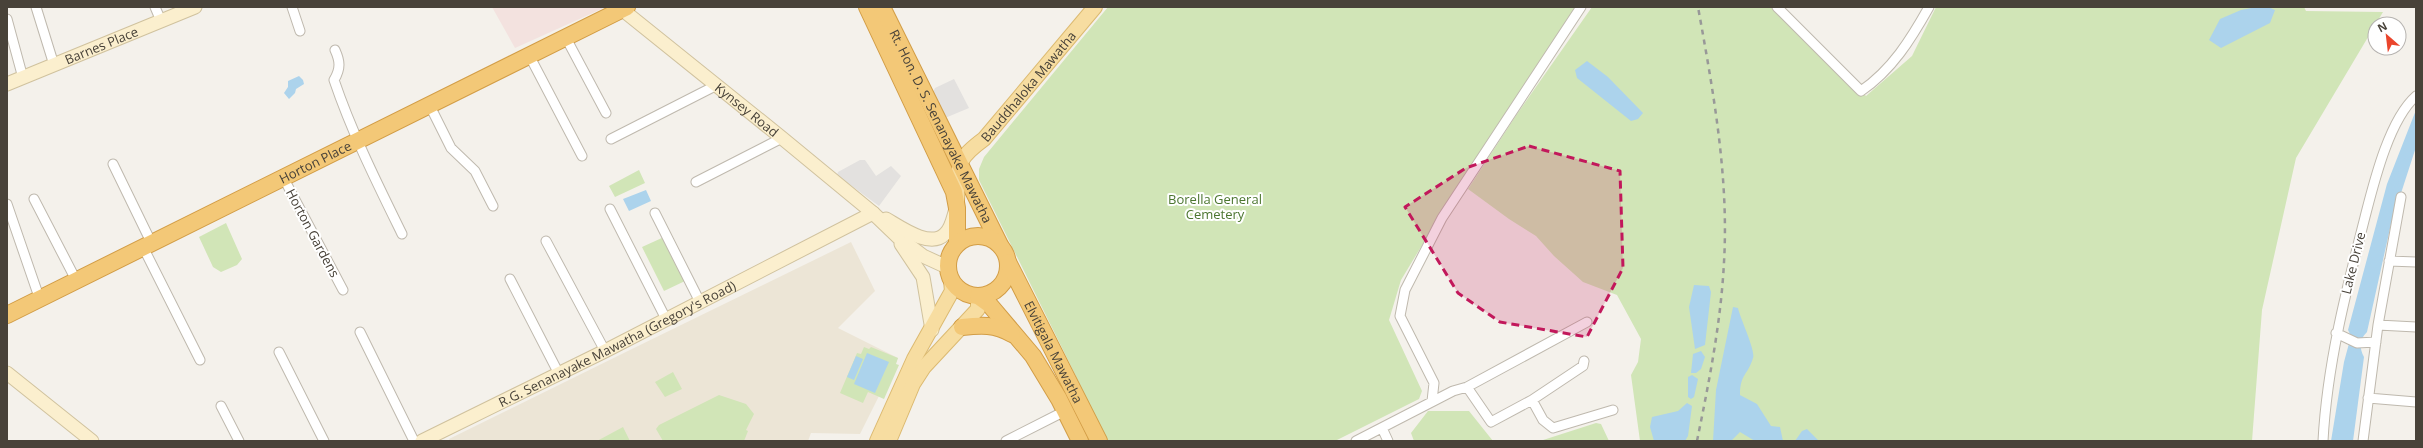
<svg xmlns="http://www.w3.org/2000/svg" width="2423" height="448" font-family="'Open Sans',sans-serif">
<rect width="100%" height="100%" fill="#f4f1eb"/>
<path fill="#ece5d6" d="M851,242L875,291L838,328L898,358L860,434L811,433L808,441H450L449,439L634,348Z"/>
<path fill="#f3e2df" d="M492,7H606L515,48Z"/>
<path fill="#d1e5b7" d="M1108,7H1583L1433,227L1401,280L1389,320L1422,391L1419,399L1335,441H1108L979,180V169L984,157Z
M1592,7H1778L1866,96L1912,56L1936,7H2304L2306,11L2383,12L2296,158L2262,310L2252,441H1640L1631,375L1638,362L1641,339L1617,295L1583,282L1554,256L1536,236L1509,219L1468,189L1517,114Z
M639,170L645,183L615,197L609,186Z
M226,223L242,259L237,265L221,272L213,267L199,237Z
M664,237L685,281L664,291L642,247Z
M864,347L869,349L871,347L898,358L896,364L899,365L884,399L868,392L863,403L840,393L857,353L861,354Z
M673,372L682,389L665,397L655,382Z
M719,395L746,404L754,414L746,430L748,431L744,441H663L656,429L659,425Z
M1428,411H1469L1493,441H1414L1411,433Z
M1596,423L1601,424L1609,441H1540Z
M623,427L630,441H597Z"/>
<path fill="#e3e1df" d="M954,79L969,108L945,118L933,92L935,88Z
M860,160H865L876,176L891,166L901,176L879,206L837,175L838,172Z"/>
<path fill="#acd3ec" d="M2257,7H2268L2275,10L2270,23L2221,48L2209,40L2220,19L2241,10Z
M1587,61L1608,77L1643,113L1638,119L1631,121L1577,78L1575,70Z
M299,76L303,80L304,84L296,89L295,93L289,99L284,93L288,87V81Z
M2416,110V147L2391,224L2367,332C2359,340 2359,347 2364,357L2353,441H2331L2344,362L2351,336L2348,330L2387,184Z
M646,190L651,201L629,211L623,199Z
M1694,285L1709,286L1711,292L1705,345L1695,349L1689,307Z
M1733,307L1738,308C1740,318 1756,351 1753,358C1748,375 1740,374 1740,395L1757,404L1771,426L1780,427L1783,441H1755L1740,432L1731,441H1713L1716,390Z
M1701,351L1705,357L1701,369L1696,373H1691L1693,354Z
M867,353L889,362L875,393L854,384Z
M856,356L863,359L854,380L847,377Z
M1692,375L1698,379L1694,397L1691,399L1688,397V377Z
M1687,403L1692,406L1688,436L1685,441H1654L1650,427L1652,417L1678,411Z
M1807,429L1819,441H1795L1802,431Z"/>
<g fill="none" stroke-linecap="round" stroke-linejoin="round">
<g stroke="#bfb9ae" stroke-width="11">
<path id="street" d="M36,7L54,65
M155,7L161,21
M292,7L300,31
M1777,7L1861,91C1892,70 1911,39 1929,7
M7,19L23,78
M566,38L606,113
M335,50C340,61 341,68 334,80C352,133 377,183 402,234
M529,55L582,156
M429,104L451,148L475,171L493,206
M611,139L717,85
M113,164L151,242
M283,177L343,290
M696,182L782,138
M34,199L76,280
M7,204L39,297
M610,209L666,319
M655,213L700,302
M546,241L605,351
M143,247L200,360
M2389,261L2416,262
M510,279L559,374
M2378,325L2416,327
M360,332L414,441
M2336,333L2357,343L2376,342
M279,352L324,441
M1467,387L1491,422L1532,400L1583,366L1584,361
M2368,398L2416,402
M1532,400L1543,420L1553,428L1613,410
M1432,401L1434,383L1400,316L1405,290L1442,218L1581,7
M221,406L239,441
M1382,428L1388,441
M1006,441L1065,411
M1356,441L1453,391L1467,387L1587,322
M2323,441C2327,365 2346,291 2365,217C2374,182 2389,120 2416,96
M2363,441L2378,325L2401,197"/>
</g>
<g stroke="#d0c29e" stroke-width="15">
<g id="secondary">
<path id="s1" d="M619,7L782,138L873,213L898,237L923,256L947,267"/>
<path id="s2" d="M7,84L195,7"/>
<path d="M886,219C900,227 930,249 945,234C951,229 953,219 955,212"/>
<path d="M901,244L923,277L932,330"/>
<path d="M7,373L92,441"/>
<path id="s3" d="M422,441L605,351L873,213"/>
</g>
</g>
<g stroke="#dcba71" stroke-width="16">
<g id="primary">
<path id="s4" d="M957,201C959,165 954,161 984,139L1095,7"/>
<path d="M877,441L914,359L952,291L951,281"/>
<path d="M889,441L913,384L924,367L978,309V296"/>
</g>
</g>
<g stroke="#d29d46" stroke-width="18">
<g id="highway">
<path d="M867,7L954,192L957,208V243"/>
<path id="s5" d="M882,7L1000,245"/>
<circle cx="978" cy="266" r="30"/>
<path id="s6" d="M1008,262L1099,441"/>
<path d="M978,296L989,304L1033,356L1059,399L1080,441"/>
<path id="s7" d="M7,315L627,7"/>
<path d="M962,327C981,325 995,324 1012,334"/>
</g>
</g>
<use href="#street" stroke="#fff" stroke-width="9"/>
<use href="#secondary" stroke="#fbefce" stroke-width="13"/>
<use href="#primary" stroke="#f7dda1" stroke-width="14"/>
<use href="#highway" stroke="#f3c877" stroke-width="16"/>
<path stroke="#989898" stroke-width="2.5" stroke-dasharray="5 5" stroke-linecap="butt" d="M1697,441C1709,382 1721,322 1724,262C1729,177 1713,90 1698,7"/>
</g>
<path fill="#c2185b" fill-opacity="0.2" stroke="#c2185b" stroke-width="3" stroke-dasharray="8 5" stroke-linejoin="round" d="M1529,146L1620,171L1623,268L1587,337L1500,322L1458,293L1405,207L1466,168Z"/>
<g text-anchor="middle" stroke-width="4" stroke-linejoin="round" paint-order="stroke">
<g font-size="13" fill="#484239" stroke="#fff">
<text dy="5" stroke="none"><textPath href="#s2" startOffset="102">Barnes Place</textPath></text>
<text dy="5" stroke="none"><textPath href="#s4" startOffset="141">Bauddhaloka Mawatha</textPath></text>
<text dy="5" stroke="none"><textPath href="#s1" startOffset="164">Kynsey Road</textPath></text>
<text dy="5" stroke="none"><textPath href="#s5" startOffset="133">Rt. Hon. D. S. Senanayake Mawatha</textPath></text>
<text dy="5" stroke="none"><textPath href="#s7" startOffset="344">Horton Place</textPath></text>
<text transform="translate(313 233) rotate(62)" y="5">Horton Gardens</text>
<text transform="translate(2353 263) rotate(-76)" y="5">Lake Drive</text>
<text dy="5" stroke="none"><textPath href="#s3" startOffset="218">R.G. Senanayake Mawatha (Gregory's Road)</textPath></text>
<text dy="5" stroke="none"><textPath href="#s6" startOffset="101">Elvitigala Mawatha</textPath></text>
</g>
<g font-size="13" fill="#4c7630" stroke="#fff">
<text x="1215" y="204">Borella General<tspan x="1215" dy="15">Cemetery</tspan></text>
</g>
</g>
<rect width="2423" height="448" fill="none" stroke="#484239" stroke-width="16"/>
<g transform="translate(2387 36) rotate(332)"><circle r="19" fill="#ffffff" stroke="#b6b3b0"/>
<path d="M0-3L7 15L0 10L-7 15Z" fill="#ea452c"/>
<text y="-6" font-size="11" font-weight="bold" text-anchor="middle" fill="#484239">N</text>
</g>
</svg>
